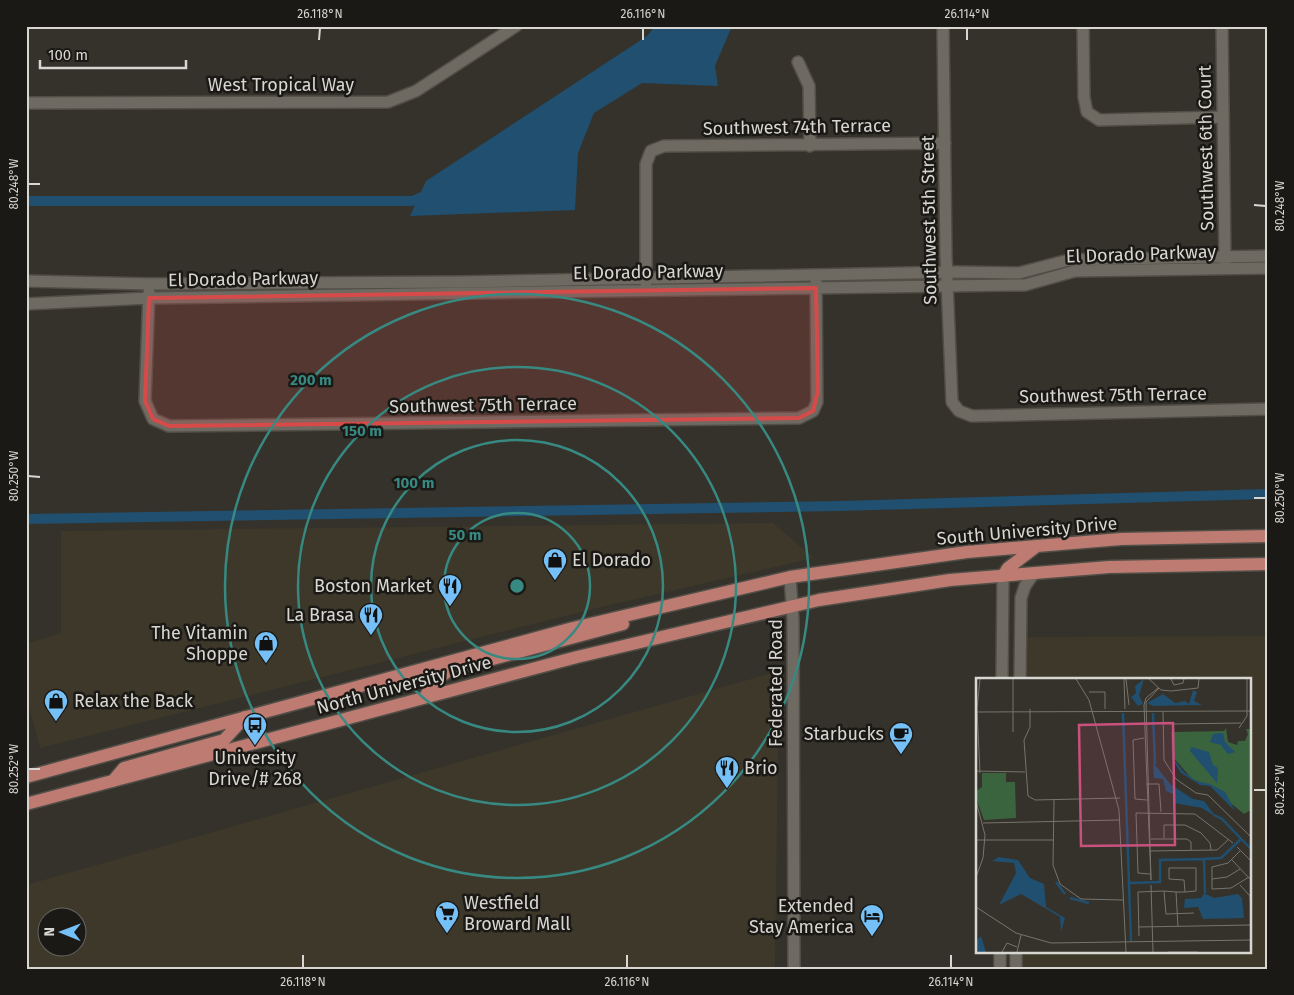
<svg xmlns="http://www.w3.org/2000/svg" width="1294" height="995" font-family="'Fira Sans',sans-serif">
<rect width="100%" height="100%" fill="#34322a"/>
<path fill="#3d382a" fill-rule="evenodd" d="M773,523L814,558L597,608L40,748L26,696V644L61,633V531Z
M1268,636V969H1021V951H1250V679H1020V637Z
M779,671L775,969H26V885ZM48,918H78V948H48Z"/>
<path fill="#204f70" d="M655,26H732L715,66L718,86L642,83L594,113L578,153L575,210L410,216L426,181L647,36Z"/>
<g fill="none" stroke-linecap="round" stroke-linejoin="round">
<path stroke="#204f70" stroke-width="10" d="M26,201H412L429,194
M26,519L839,506L1268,494"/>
<g stroke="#514e47" stroke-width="14">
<path id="minor" d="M943,26L946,256L952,402L959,411L972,416L1268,409
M1083,26L1084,97L1087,112L1099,120L1223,117
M1222,26L1225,262
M798,62L809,86L810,146
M26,103L388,102L416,91L516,26
M26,281L150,284L459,282L957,272L1019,273L1069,260L1268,256
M646,283V164L651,151L664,146L945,143
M149,292L145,401L153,419L169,426L799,418L813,411L817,402L816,282
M26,304L149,298L1011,285H1025L1075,271L1268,268
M790,577L793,619L794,969
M1002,679L1003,576
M1020,679L1021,598L1025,586L1034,573
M1000,969V951
M1016,969V951"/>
</g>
<g stroke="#514e47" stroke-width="15">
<path id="major" d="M1003,576L1008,568L1037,546
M425,697L434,682L448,671L623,624
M26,777L573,628L790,577L967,552L1037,546L1121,539L1268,536
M113,781L124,768L224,740L245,717
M26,804L577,657L819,600L950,580L1109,567L1268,564"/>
</g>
<use href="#minor" stroke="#6e6a62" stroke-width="11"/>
<use href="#major" stroke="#bd7b72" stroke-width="12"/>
</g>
<path fill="#d64b4a" fill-opacity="0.2" stroke="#d64b4a" stroke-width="4" stroke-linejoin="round" d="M816,288L818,391L813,411L799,418L169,426L153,419L145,401L149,298Z"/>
<path fill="none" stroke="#d8d6d1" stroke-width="2" d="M319,40L320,28M643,40V28M967,40V28M28,184H40M1254,205L1266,206M28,476L40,477M1254,498H1266M28,769H40M1254,790H1266M303,968V955M627,968V955M951,968V955"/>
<g fill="none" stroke="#378982" stroke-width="2.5">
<circle cx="517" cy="586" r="73"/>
<circle cx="517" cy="586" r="146"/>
<circle cx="517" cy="586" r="219"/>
<circle cx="517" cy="586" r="292"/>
</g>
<defs>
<g id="shop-pin" transform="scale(1.25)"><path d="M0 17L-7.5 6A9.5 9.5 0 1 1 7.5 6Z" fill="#75c0f6" stroke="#1b1916"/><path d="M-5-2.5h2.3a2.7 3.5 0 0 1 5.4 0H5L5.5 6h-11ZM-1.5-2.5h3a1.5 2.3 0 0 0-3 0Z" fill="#111"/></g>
<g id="restaurant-pin" transform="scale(1.25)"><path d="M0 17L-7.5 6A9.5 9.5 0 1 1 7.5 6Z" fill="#75c0f6" stroke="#1b1916"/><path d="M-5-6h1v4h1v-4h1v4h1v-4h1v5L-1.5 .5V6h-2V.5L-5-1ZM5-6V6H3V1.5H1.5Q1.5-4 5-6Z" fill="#111"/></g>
<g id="bus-pin" transform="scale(1.25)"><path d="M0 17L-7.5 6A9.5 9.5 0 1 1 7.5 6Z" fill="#75c0f6" stroke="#1b1916"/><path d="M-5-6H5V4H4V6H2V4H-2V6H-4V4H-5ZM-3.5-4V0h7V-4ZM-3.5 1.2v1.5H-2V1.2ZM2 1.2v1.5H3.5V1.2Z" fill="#111"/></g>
<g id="cafe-pin" transform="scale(1.25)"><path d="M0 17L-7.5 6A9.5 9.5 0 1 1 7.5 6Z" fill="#75c0f6" stroke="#1b1916"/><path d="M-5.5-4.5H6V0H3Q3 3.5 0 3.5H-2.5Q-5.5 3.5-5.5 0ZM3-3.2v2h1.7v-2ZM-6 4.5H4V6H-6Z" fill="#111"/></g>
<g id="supermarket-pin" transform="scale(1.25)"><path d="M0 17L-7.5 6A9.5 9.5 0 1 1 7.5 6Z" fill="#75c0f6" stroke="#1b1916"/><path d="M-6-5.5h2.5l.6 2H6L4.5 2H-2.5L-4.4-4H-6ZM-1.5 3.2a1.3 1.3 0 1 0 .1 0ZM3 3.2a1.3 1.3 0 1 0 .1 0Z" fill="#111"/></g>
<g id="hotel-pin" transform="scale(1.25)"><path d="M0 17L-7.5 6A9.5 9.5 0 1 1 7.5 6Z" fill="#75c0f6" stroke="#1b1916"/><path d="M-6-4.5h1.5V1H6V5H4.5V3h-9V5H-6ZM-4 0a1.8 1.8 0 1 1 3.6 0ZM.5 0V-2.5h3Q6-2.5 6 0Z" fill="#111"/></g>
</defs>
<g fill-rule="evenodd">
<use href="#shop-pin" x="555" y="560"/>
<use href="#restaurant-pin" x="450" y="586"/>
<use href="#restaurant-pin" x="371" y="615"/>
<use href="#shop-pin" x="266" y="643"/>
<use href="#shop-pin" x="56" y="701"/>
<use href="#bus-pin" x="255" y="725"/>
<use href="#cafe-pin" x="901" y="734"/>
<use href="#restaurant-pin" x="727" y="768"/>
<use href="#supermarket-pin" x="447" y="913"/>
<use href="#hotel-pin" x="872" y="916"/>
</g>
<g text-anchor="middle" stroke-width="5" stroke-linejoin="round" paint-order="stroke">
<g font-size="18" fill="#d8d6d1" stroke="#1b1916">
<text x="281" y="91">West Tropical Way</text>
<text transform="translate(797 127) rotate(-1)" y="6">Southwest 74th Terrace</text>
<text transform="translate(1206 148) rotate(-91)" y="6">Southwest 6th Court</text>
<text transform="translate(929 220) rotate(-91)" y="6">Southwest 5th Street</text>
<text transform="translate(1141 254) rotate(-2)" y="6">El Dorado Parkway</text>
<text transform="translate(648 272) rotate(-1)" y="6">El Dorado Parkway</text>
<text transform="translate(243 279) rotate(-1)" y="6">El Dorado Parkway</text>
<text transform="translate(1113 395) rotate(-1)" y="6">Southwest 75th Terrace</text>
<text transform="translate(483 405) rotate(-1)" y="6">Southwest 75th Terrace</text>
<text transform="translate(1027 531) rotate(-5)" y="6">South University Drive</text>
<text transform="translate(776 683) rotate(-90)" y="6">Federated Road</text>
<text transform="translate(404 685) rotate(-15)" y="6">North University Drive</text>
</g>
<g font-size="18" fill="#d8d6d1" stroke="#1b1916" text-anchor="end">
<text x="572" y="566" text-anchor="start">El Dorado</text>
<text x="432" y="592">Boston Market</text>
<text x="354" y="621">La Brasa</text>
<text x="248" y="639">The Vitamin<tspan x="248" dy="21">Shoppe</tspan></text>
<text x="74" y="707" text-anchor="start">Relax the Back</text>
<text x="884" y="740">Starbucks</text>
<text x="255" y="764" text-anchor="middle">University<tspan x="255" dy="21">Drive/# 268</tspan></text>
<text x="744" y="774" text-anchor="start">Brio</text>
<text x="464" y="909" text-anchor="start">Westfield<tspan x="464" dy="21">Broward Mall</tspan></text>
<text x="854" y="912">Extended<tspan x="854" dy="21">Stay America</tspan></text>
</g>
</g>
<g transform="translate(976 678)">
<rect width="275" height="275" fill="#34322a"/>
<path d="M250,50L252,64L261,67L262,63H269L272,56L270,51H275V132L268,136L252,123L249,114L216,101L197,79L198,54L248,53ZM6,95H30V104H39L40,140L8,142L0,120V113L6,109Z" fill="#39643e"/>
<path d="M168,1L163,17L167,26L162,28L155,19L160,15L159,8ZM217,12L221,14L218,23L226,27L177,28L171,25L187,16L199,25L209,23L213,26ZM195,54H198V81L208,94L220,103L234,106L249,114L259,133L234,108L224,107L205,95L196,81ZM247,55L249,64L259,74L252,76L245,67L234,64L237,56ZM215,69L233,74L237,87L242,90L241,105L214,73ZM177,84L194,106L217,121L228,123L240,139L226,130L198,125L199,117L190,113L187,101L178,100ZM23,179L42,182L54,200L68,206L70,229L89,240L85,254L84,239L45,216L23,227L40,195L38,185L16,183ZM228,215L238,220L262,216L266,220L268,240L227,241L222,229L208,230L209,221L225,220ZM5,258L10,274H0V263Z" fill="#204f70"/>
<path fill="none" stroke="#204f70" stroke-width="2.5" d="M147,35L155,263M177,35L179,86M238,137L246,141L275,171M80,204L89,216M154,205L184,204V182L228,181M229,215L228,181L245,180L265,161M94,220L113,225"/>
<path fill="none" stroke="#76746d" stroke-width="1" d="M100,1L113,22L143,132L150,274M148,1L149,31M150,1L153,27M173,1L185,12L195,13L222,10L223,1M195,1L198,7L207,5L208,1M182,10L170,20L168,27L175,202L170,24L183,10M113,14H129V31M54,31V49L48,62L52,118L59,122L144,120M187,33L188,82L200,101L220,115L232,117L275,159M0,34L275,33M198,46L265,45M263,50L271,38V1M37,54V1M168,60L157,62L159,121L171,122M0,93L49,94M4,95L1,31L4,1M170,106H183L185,134M78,122L77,187L84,206L105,221L147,222M0,123L9,157L7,180L0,199M7,145L143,142M188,160V147H209L225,155L234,165L235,172M175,161H211L215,164V172M0,162H77M261,169L275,183M174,173L241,172L253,161M264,173L252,185L236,189V211L255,210L273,199M256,182L275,202M174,196L162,195L160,135L219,136L257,165M236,201L251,199L264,191M175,207L177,274M264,207L274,218L275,235M188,213L190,236L218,235M200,214L202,249M0,229L40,255L75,265L275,262M163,249L275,247M163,258L162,214L188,213L200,214H209L220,213V190H193V201L208,202L209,214M26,274L31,265L41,269M41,274L45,257M192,274H222"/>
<path fill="#c9517e" fill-opacity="0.15" stroke="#c9517e" stroke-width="2.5" d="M197,45L199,167L105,168L103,47Z"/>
<rect width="275" height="275" fill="none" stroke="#d8d6d1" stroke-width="2.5"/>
</g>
<circle cx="517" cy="586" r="8" fill="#378982" stroke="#1b1916" stroke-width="2.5"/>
<g font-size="15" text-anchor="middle" font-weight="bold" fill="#378982" stroke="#1b1916" stroke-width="5" stroke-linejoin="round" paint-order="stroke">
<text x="311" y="385">200 m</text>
<text x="362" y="436">150 m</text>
<text x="414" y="488">100 m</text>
<text x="465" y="540">50 m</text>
</g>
<rect width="1294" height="995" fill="none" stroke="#1b1916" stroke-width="55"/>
<g transform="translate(62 932) rotate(271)"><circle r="24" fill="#1b1916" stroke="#676561"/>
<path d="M0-4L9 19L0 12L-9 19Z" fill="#75c0f6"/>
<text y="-8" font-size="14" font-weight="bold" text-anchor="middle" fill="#d8d6d1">N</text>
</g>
<path d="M40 60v8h146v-8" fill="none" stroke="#d8d6d1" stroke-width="2.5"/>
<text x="48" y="60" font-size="15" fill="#d8d6d1" stroke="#1b1916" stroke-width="4" paint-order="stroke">100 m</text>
<rect x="28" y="28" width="1238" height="940" fill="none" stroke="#d8d6d1" stroke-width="2"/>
<g font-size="12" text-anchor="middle" fill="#d8d6d1">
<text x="320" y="18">26.118°N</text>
<text x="643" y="18">26.116°N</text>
<text x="967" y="18">26.114°N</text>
<text transform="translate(14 184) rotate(-90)" y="4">80.248°W</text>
<text transform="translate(1280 206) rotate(-90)" y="4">80.248°W</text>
<text transform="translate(14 476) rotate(-90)" y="4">80.250°W</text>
<text transform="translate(1280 498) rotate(-90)" y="4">80.250°W</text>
<text transform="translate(14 769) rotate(-90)" y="4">80.252°W</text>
<text transform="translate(1280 790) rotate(-90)" y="4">80.252°W</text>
<text x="303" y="986">26.118°N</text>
<text x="627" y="986">26.116°N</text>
<text x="951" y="986">26.114°N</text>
</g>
</svg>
